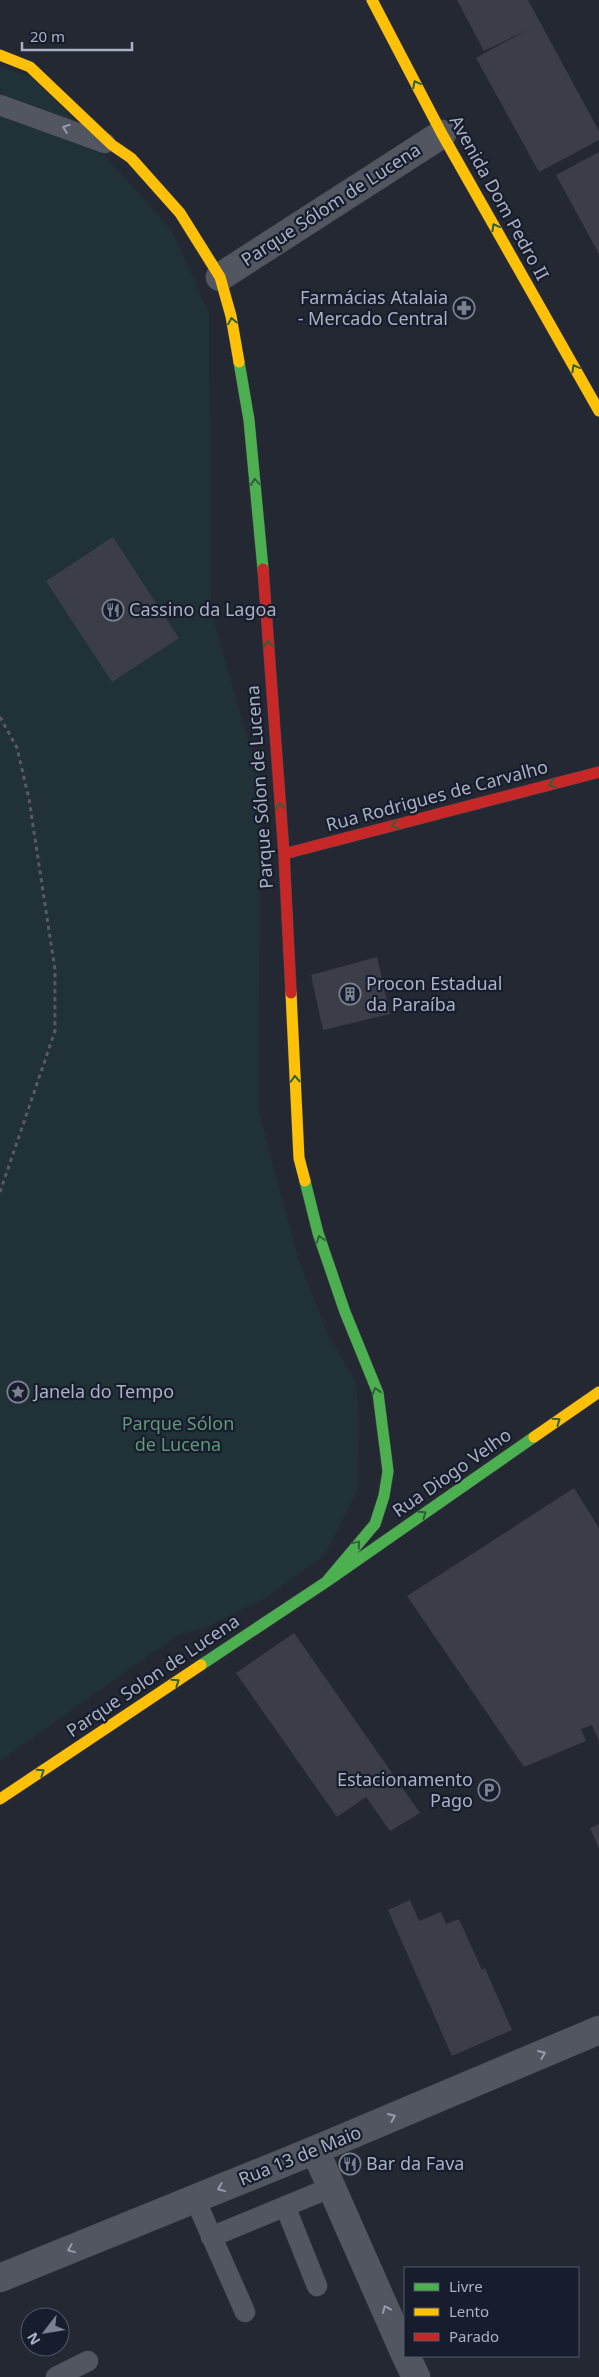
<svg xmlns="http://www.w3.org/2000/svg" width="599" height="2377" font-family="'Noto Sans',sans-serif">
<rect width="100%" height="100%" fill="#242832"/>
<path fill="#213138" d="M0,67L36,78L172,231L209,313L211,611L261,785L258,1108L298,1258L327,1333L356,1383L359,1420L358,1488L325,1555L267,1597L210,1626L178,1635L0,1761Z"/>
<path fill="#3b3e48" d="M457,0H528L599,131V140L539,172L476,58L527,30L484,51Z
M599,152V254L556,175Z
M113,537L179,638L112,682L46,581Z
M377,957L390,1014L323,1030L311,975Z
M574,1488L599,1528V1741L592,1725L581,1729L586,1741L524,1767L407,1596Z
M294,1633L420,1813L390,1831L366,1797L337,1817L236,1673Z
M599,1824V1849L590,1828Z
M410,1900L419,1921L441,1912L446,1924L459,1919L482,1970L485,1968L512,2030L452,2056L388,1910Z"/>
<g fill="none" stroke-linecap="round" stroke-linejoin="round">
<g stroke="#40424b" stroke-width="21">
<path id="lane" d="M0,105L105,143
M195,2199L245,2312
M285,2206L317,2286
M211,2237L332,2187
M56,2377L88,2361"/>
</g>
<g stroke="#40424b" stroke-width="29">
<path id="street" d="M220,277L442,134
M315,2150L405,2354
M0,2278L315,2150L599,2030
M406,2356L416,2377"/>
</g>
<g stroke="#40424b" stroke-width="12">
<path id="fast" d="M239,362L249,420L263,569
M305,1181L318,1233L345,1312L378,1393L388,1471L384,1496L375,1524L326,1582
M201,1665L326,1582L534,1437"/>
</g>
<g stroke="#40424b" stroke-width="12">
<path id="slow" d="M372,0L442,134L599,411
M0,55L30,67L112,145L131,158L180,213L220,277L231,316L239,362
M291,993L299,1158L305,1181
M534,1437L599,1392
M0,1799L201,1665"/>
</g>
<g stroke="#40424b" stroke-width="12">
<path id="jam" d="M263,569L284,854L291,993
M284,854L599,772"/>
</g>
<path stroke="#565b64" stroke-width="3" stroke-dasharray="4 4" stroke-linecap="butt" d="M0,717L17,748L29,799L55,970V1031L0,1192"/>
<use href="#lane" stroke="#525660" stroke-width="20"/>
<use href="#street" stroke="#525660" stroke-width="28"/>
<use href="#fast" stroke="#4caf50" stroke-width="11"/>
<use href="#slow" stroke="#ffc107" stroke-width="11"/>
<use href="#jam" stroke="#c62828" stroke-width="11"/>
</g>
<defs><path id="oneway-chevron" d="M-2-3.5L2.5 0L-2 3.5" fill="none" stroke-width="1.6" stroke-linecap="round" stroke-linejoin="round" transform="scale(1.25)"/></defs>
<g stroke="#2f5f3c">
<use href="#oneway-chevron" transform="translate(416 84) rotate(-118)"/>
<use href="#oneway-chevron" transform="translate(495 227) rotate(-119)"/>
<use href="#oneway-chevron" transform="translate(232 321) rotate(-101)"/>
<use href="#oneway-chevron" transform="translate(575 368) rotate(-119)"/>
<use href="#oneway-chevron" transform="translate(255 482) rotate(-95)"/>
<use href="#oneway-chevron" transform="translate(268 644) rotate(-94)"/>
<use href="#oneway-chevron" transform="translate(552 784) rotate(165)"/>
<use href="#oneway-chevron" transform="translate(280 806) rotate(-94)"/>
<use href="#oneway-chevron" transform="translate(395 825) rotate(165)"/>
<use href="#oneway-chevron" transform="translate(295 1079) rotate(-93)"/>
<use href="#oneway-chevron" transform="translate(320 1239) rotate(-108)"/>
<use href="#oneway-chevron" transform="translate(376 1391) rotate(-107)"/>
<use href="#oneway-chevron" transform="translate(557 1421) rotate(-35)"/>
<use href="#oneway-chevron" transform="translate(423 1514) rotate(-35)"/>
<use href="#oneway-chevron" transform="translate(357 1544) rotate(-50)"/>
<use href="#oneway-chevron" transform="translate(176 1682) rotate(-34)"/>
<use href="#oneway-chevron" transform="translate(41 1772) rotate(-34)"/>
</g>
<g stroke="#959aac">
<use href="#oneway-chevron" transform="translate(66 128) rotate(-160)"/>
<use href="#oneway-chevron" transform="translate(542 2054) rotate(-23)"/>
<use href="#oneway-chevron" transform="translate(392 2117) rotate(-23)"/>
<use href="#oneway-chevron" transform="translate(221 2188) rotate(158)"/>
<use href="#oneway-chevron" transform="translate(71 2249) rotate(158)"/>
<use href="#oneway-chevron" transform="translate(386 2309) rotate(-114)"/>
</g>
<defs>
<g id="pharmacy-ring" transform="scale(1.125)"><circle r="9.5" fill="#171d2c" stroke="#7c8192" stroke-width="1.5"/><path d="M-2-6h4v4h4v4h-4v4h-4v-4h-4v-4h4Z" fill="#7c8192"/></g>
<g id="restaurant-ring" transform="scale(1.125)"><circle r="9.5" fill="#171d2c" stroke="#7c8192" stroke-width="1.5"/><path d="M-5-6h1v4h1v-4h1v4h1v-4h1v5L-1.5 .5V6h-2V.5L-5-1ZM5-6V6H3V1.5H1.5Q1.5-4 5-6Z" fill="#7c8192"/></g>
<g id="building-ring" transform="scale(1.125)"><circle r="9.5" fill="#171d2c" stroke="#7c8192" stroke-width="1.5"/><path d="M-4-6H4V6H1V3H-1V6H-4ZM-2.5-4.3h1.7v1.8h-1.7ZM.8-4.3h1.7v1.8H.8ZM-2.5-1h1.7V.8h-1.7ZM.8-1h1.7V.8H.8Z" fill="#7c8192"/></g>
<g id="sight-ring" transform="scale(1.125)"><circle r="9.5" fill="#171d2c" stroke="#7c8192" stroke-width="1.5"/><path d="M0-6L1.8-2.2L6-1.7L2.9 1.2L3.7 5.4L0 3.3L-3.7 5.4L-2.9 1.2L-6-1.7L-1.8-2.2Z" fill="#7c8192"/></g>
<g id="parking-ring" transform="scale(1.125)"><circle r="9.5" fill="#171d2c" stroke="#7c8192" stroke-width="1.5"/><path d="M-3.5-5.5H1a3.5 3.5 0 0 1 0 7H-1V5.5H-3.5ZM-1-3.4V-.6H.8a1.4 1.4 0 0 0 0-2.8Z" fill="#7c8192"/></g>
</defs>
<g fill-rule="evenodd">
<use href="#pharmacy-ring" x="464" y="308"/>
<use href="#restaurant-ring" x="113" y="610"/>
<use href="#building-ring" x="350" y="994"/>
<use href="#sight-ring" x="18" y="1392"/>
<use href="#parking-ring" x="489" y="1790"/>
<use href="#restaurant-ring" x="350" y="2164"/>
</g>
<g text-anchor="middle" stroke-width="4.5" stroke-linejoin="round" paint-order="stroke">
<g font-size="18" fill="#abb1c5" stroke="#171d2c">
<text transform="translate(499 198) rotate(61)" y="6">Avenida Dom Pedro II</text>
<text transform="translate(331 205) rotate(-33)" y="6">Parque Sólom de Lucena</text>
<text transform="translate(260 787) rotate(-94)" y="6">Parque Sólon de Lucena</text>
<text transform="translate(437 796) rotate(-15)" y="6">Rua Rodrigues de Carvalho</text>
<text transform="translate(452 1473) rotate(-35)" y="6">Rua Diogo Velho</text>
<text transform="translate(153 1676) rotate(-34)" y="6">Parque Solon de Lucena</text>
<text transform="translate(300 2156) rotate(-22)" y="6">Rua 13 de Maio</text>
</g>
<g font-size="18" fill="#abb1c5" stroke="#171d2c" text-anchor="start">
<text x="448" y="304" text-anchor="end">Farmácias Atalaia<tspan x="448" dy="21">- Mercado Central</tspan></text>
<text x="129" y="616">Cassino da Lagoa</text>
<text x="366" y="990">Procon Estadual<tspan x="366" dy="21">da Paraíba</tspan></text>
<text x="34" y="1398">Janela do Tempo</text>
<text x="473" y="1786" text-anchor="end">Estacionamento<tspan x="473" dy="21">Pago</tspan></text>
<text x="366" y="2170">Bar da Fava</text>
</g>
<g font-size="18" fill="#629777" stroke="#171d2c">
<text x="178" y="1430">Parque Sólon<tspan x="178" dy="21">de Lucena</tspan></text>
</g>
</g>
<rect x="404" y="2267" width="175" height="90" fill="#171d2c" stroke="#525869"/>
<rect x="414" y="2283" width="25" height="8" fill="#4caf50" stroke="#525869"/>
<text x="449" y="2292" font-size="15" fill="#abb1c5">Livre</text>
<rect x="414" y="2308" width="25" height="8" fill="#ffc107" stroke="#525869"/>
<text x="449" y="2317" font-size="15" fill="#abb1c5">Lento</text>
<rect x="414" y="2333" width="25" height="8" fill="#c62828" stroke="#525869"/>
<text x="449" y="2342" font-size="15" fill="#abb1c5">Parado</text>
<g transform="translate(45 2332) rotate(239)"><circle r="24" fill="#171d2c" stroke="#525869"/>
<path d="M0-4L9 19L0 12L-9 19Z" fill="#7c8192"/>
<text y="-8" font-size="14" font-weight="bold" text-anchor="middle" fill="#abb1c5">N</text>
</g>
<path d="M22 42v8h110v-8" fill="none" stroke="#abb1c5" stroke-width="2.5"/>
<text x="30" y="42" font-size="15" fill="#abb1c5" stroke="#171d2c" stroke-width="4" paint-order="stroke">20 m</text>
</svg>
